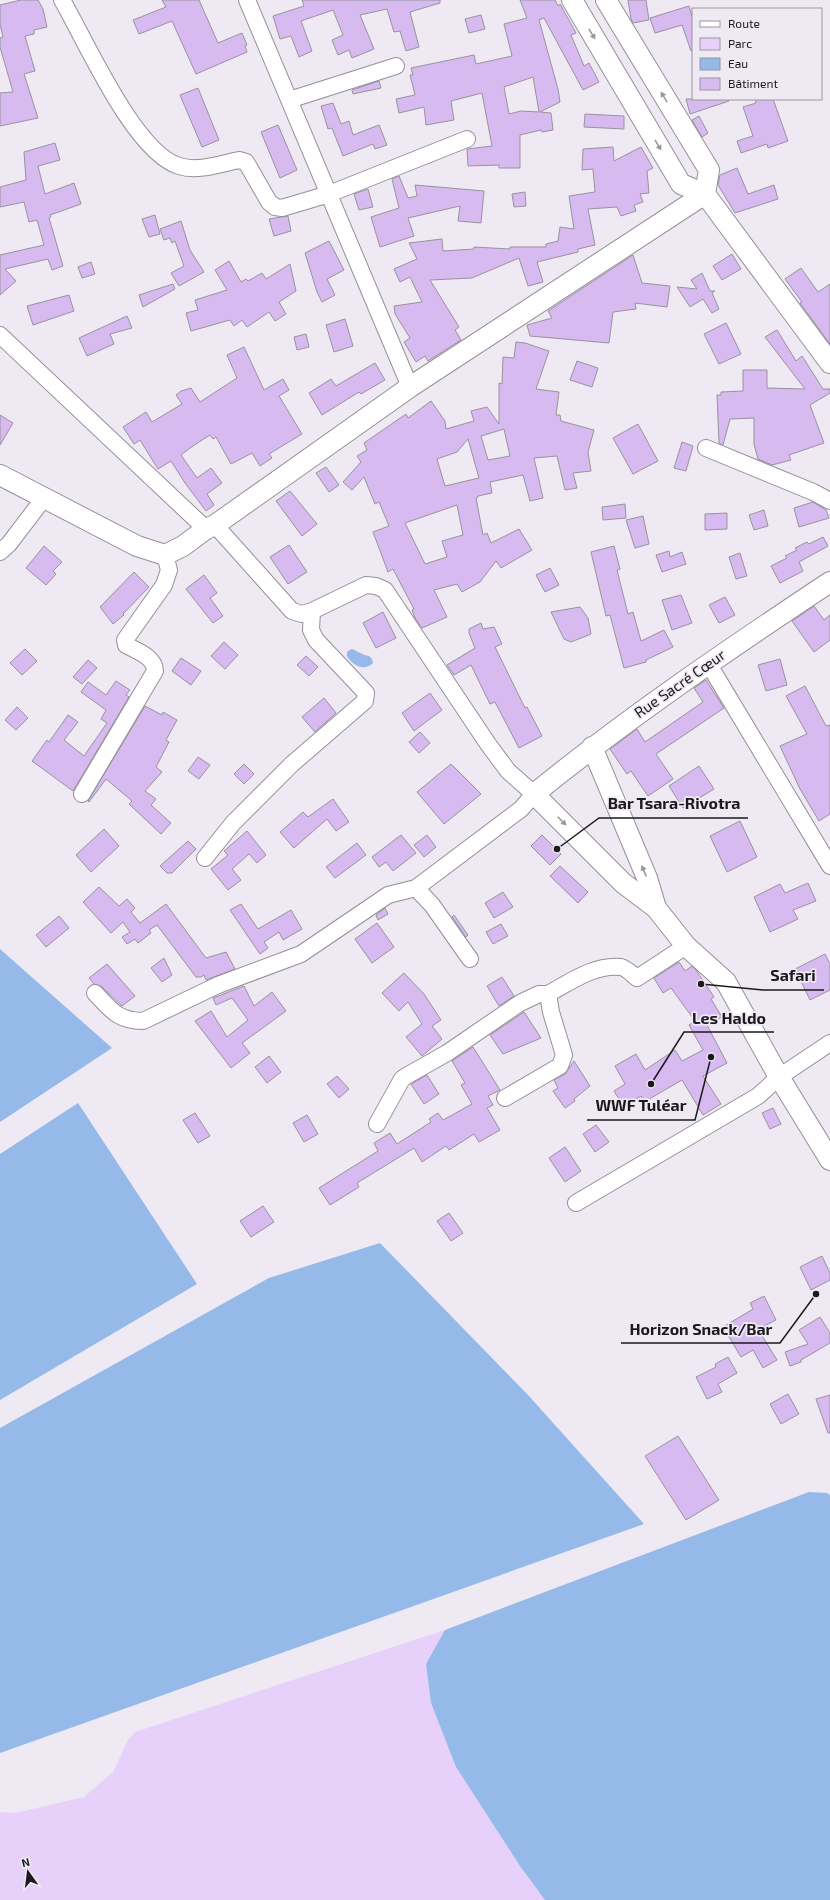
<svg xmlns="http://www.w3.org/2000/svg" width="830" height="1900" font-family="'Exo 2',sans-serif">
<rect width="100%" height="100%" fill="#efe9f4"/>
<path fill="#e7d1fb" d="M445,1630L426,1664L431,1703L456,1767L520,1866L545,1900H0V1812L15,1813L84,1797L113,1772L128,1740L135,1732Z"/>
<path fill="#95b9e8" d="M351,649C355,649 361,655 369,656L372,659L373,663C364,672 352,665 347,656V652Z
M0,949L112,1048L0,1122Z
M78,1103L197,1284L0,1400V1154Z
M380,1243L528,1395L644,1524L0,1753V1428L269,1278Z
M809,1492L827,1493L830,1495V1900H545L520,1866L456,1767L431,1703L426,1664L445,1630Z"/>
<path fill="#d7baef" stroke="#98939d" fill-rule="evenodd" d="M21,0H38L43,9L47,27L34,30V34L25,36L35,71L24,74L38,118L0,126V93L13,92L0,47V38L3,37L0,24V5Z
M162,0H199L218,43L242,33L247,45L245,46L247,52L196,74L172,21L139,34L133,20L166,7Z
M302,0H440V3L410,12L419,47L406,51L400,31L394,32L387,9L360,15L374,49L352,58L349,50L338,55L332,40L343,35L333,10L301,21L312,51L299,57L291,36L280,39L273,16L304,6Z
M520,0H555L558,6L560,4L576,33L571,35L584,66L589,63L599,82L583,90L544,18L539,20L558,89L560,102L540,112L551,113L553,130L542,132L541,130L520,135V168H499V165L468,166L467,149L492,146L482,93L451,101L454,120L426,125L424,107L399,113L396,99L415,95L410,75H413L411,68L474,55L476,64L512,56L504,24L527,18ZM533,77L539,112L521,111L509,114L504,87Z
M628,0H646L649,20L633,23L631,19Z
M689,6L693,20V50L691,51L682,25L655,33L650,18Z
M481,15L485,29L469,33L465,19Z
M379,81L381,88L353,94L352,90Z
M198,88L219,140L202,147L180,95Z
M686,99H728L729,101L690,114Z
M755,99H773L788,141L768,148L767,144L741,153L737,141L753,136L743,107L756,103Z
M333,103L341,124L349,121L353,135L379,125L387,145L375,149L373,144L343,156L332,128L328,129L321,106Z
M585,114L624,116V129L584,127Z
M699,116L708,133L702,137L692,120Z
M278,125L297,170L280,178L261,132Z
M55,143L60,160L38,166L45,194L74,183L81,204L50,215L51,217L49,218L63,266L52,270L48,259L5,269L16,281L0,295V255L44,245L37,220L29,222L24,202L0,207V187L26,180L24,152Z
M613,147L614,161L641,147L653,168L647,171L649,193L640,194L643,202L634,205L636,211L621,216L617,207L588,209L595,245L578,249V252L537,262L543,282L528,286L519,258L472,278L430,280L459,327L455,330L461,340L428,361L425,356L416,362L404,342L410,338L395,314L394,306L422,302L410,277L400,282L394,269L417,259L409,243L442,239L443,251L474,249V247L510,249V247H546V244L558,241L560,227L574,229L569,196L595,192L593,169L582,170L583,149Z
M737,168L748,194L774,185L778,199L735,213L718,185L720,175Z
M399,176L408,198L417,196L415,185L484,191L481,223L458,221L460,206L408,218L414,236L380,247L371,217L399,208L392,179Z
M368,189L373,207L359,210L354,194Z
M525,192L526,206L514,207L512,194Z
M155,215L160,234L149,237L142,219Z
M288,216L291,231L274,236L269,219Z
M181,221L190,250L204,272L179,286L171,273L184,266L175,241L172,243L170,238L164,240L160,229Z
M329,241L344,270L327,279L335,295L322,302L317,292L305,253Z
M732,254L741,269L722,280L713,266Z
M633,255L642,283L670,286L667,307L635,303L636,309L613,312L609,343L530,336L527,325L552,318L548,311Z
M229,261L241,282L246,279L248,281L262,273L266,279L290,264L296,291L279,302L286,314L275,321L269,312L247,327L242,320L234,326L230,320L191,331L186,313L198,310L195,300L227,290L215,270Z
M91,262L95,274L82,278L78,267Z
M801,268L818,292L830,284V344L800,303L802,302L785,279Z
M702,273L710,291H715L712,293L719,309L712,313L703,299L690,307L677,287L697,289L691,280Z
M173,284L175,289L143,307L139,295Z
M69,295L74,311L33,325L27,306Z
M127,316L132,328L110,334L114,344L87,356L79,338Z
M345,319L353,346L334,352L326,325Z
M726,323L741,354L719,364L704,334Z
M777,330L796,361L802,356L823,389H830V393L810,405L824,443L789,455L791,460L772,465L758,459L754,444V418L730,419L723,445L719,443L717,395H721V392L743,391V370H767V388L805,389L765,337Z
M306,334L309,347L297,350L294,337Z
M516,342L525,343L549,351L536,389L559,392L556,415H560L561,421L594,430L588,452L591,471L573,473L577,488L565,490L557,456L534,458L543,498L530,501L523,475L490,482L492,493L478,496V497L476,498L483,535L487,533L491,543L519,529L532,550L501,568L496,561L480,582L462,592L457,584L434,590L447,617L422,628L415,618L412,610L414,609L393,569L388,572L373,532L389,526L379,502L375,504L364,477L352,490L343,482L361,462L357,456L367,450L364,443L406,414L408,418L431,401L445,421L446,429L474,421L471,411L487,407L499,424V383L502,384L503,357L514,358ZM504,429L510,456L488,460L481,436ZM468,439L479,478L445,486L437,459L457,452ZM457,505L463,535L442,541L447,557L425,564L405,523Z
M244,347L264,390L283,379L289,390L279,396L302,434L269,454L272,458L260,466L252,453L231,464L216,437L213,439L210,435L190,448L181,455L197,478L211,468L222,483L207,494L214,505L206,511L185,483L171,461L158,469L140,440L134,444L123,427L146,412L152,422L182,404L176,395L181,391L191,388L200,402L237,378L227,355Z
M577,361L598,368L592,387L570,380Z
M375,363L385,380L361,394L359,392L322,415L309,393L331,379L336,386Z
M0,415L13,423L0,445Z
M638,424L658,461L633,474L613,438Z
M682,442L693,446L686,471L674,468Z
M326,467L339,485L329,492L316,473Z
M290,491L317,524L302,536L276,501Z
M813,502L826,510L829,518L799,527L794,508Z
M625,504L626,518L603,520L602,507Z
M764,510L768,526L754,530L749,515Z
M727,513V529L705,530V514Z
M643,516L649,544L635,548L626,520Z
M823,537L828,546L799,562L803,571L780,583L771,566L787,558L785,556L797,550L795,548L807,542L809,544Z
M289,545L307,572L288,584L270,557Z
M44,546L62,562L53,571L56,574L46,585L26,568Z
M614,546L620,569L617,570L628,614L633,612L641,641L664,630L673,647L646,660V662L624,668L610,615L606,616L591,552Z
M669,551L670,557L682,552L686,564L662,572L656,555Z
M740,553L747,576L736,579L729,557Z
M550,568L559,585L545,592L536,575Z
M134,572L149,587L123,614L124,615L113,624L100,607Z
M204,575L217,593L210,598L223,616L213,623L186,589Z
M681,595L692,623L672,630L662,600Z
M725,597L735,615L719,623L709,605Z
M814,606L824,620L830,615V640L814,652L792,621Z
M580,607L588,618L591,634L571,642L564,639L551,612Z
M383,612L396,638L376,648L363,623Z
M481,623L483,629L494,627L502,644L495,647L525,708L527,707L542,736L519,748L495,702L490,704L471,665L454,675L447,665L475,648L469,633V629Z
M224,642L238,655L225,669L211,656Z
M25,649L37,661L22,675L10,663Z
M306,656L318,667L309,676L297,665Z
M181,658L201,671L191,685L172,671Z
M780,659L787,685L766,691L758,665Z
M88,660L97,668L82,684L73,677Z
M706,680L724,708L656,754L673,779L648,796L631,771L627,774L610,749L637,729L645,742L703,702L694,688Z
M116,681L130,690L126,695L129,697L73,791L32,761L47,740L49,742L68,715L78,722L64,740L84,756L107,723L101,719L106,710L81,692L88,682L106,695Z
M805,686L826,726L830,725V814L819,821L800,789L780,746L807,734L786,696Z
M430,693L442,710L414,731L402,713Z
M324,698L336,713L315,732L302,717Z
M145,706L162,715L163,712L177,720L166,740L169,742L156,767L162,772L145,791L156,799L151,805L171,823L161,834L129,804L132,801L106,779L89,802L88,801Z
M17,707L28,718L16,730L5,720Z
M420,732L430,743L419,753L409,742Z
M198,757L210,765L199,779L188,771Z
M244,764L254,774L244,784L234,774Z
M451,764L481,794L444,824L417,792Z
M699,766L714,789L683,808L669,786Z
M333,799L349,822L336,831L327,819L294,848L280,832L303,812L308,817Z
M740,821L757,857L727,872L710,836Z
M104,829L119,846L91,872L76,855Z
M247,831L266,855L257,863L249,854L232,869L241,880L228,890L211,869L228,855L224,851Z
M401,835L416,853L393,871L386,862L379,867L372,857Z
M427,835L436,847L424,857L414,845Z
M542,835L561,854L550,865L531,846Z
M188,841L196,849L172,873H167L160,866Z
M357,843L366,855L335,878L326,867Z
M560,866L588,892L578,903L550,876Z
M808,883L816,901L793,910L798,919L770,932L754,897L780,884L785,893Z
M99,887L119,906L127,899L135,908L131,912L140,923L166,904L206,958L226,952L235,969L206,980L204,975L201,977H196L157,925L149,930L151,933L138,943L135,939L127,944L122,937L130,932L123,922L111,933L83,902Z
M503,892L513,907L494,918L485,903Z
M241,904L258,929L291,910L302,929L283,940L279,932L264,942L268,948L260,954L230,910Z
M385,908L388,914L378,920L376,915Z
M454,915L468,935L466,937L452,917Z
M59,916L69,928L46,947L36,935Z
M377,923L394,947L372,963L355,939Z
M501,924L508,936L493,944L486,932Z
M825,954L830,964V990L810,1000L795,969Z
M164,958L172,975L162,982L151,968Z
M679,962L685,971L692,966L696,970L714,997L711,999L722,1017L707,1025L727,1063L703,1076L721,1104L703,1115L682,1080L644,1102L641,1096L624,1107L614,1091L625,1084L615,1066L636,1054L645,1070L675,1050L682,1061L703,1050L689,1025L695,1021L671,988L663,993L654,978Z
M107,964L135,996L122,1006L102,987L94,984L89,978Z
M404,973L424,994L441,1020L432,1026L442,1039L422,1056L406,1037L422,1024L408,1002L399,1011L382,993Z
M502,977L514,996L499,1006L487,986Z
M244,986L254,1006L272,992L286,1011L242,1043L250,1053L231,1068L195,1021L211,1011L227,1037L248,1020L232,998L216,1005L213,998Z
M524,1012L541,1038L503,1054L490,1035Z
M473,1047L500,1090L488,1096L493,1105L487,1108L500,1130L479,1142L474,1134L449,1150L446,1146L422,1162L414,1148L357,1183L359,1187L330,1205L319,1188L378,1151L374,1143L390,1133L397,1144L431,1122L429,1119L438,1113L443,1120L472,1104L461,1085L465,1083L452,1061Z
M269,1056L281,1072L267,1083L255,1067Z
M574,1061L590,1086L574,1099L575,1101L565,1108L553,1091L558,1088L554,1080L565,1074Z
M427,1075L439,1094L424,1104L411,1084Z
M337,1076L349,1089L339,1098L327,1084Z
M773,1108L781,1124L770,1129L762,1113Z
M195,1113L210,1136L198,1143L183,1120Z
M307,1115L318,1134L304,1142L293,1123Z
M596,1125L609,1142L595,1152L583,1134Z
M565,1147L581,1171L565,1182L549,1158Z
M263,1206L274,1222L251,1237L240,1221Z
M449,1213L463,1233L451,1241L437,1221Z
M822,1256L830,1273V1280L811,1290L800,1267Z
M764,1296L776,1320L758,1329L777,1360L763,1368L753,1350L741,1357L723,1327L753,1309L750,1303Z
M820,1317L830,1333V1343L801,1360V1362L790,1366L785,1352L808,1344L799,1330Z
M728,1357L737,1373L718,1384L722,1392L707,1399L696,1377L716,1367L715,1364Z
M788,1394L799,1414L781,1424L770,1404Z
M830,1395V1433H828L816,1399Z
M678,1436L719,1500L686,1520L645,1456Z"/>
<g fill="none" stroke-linecap="round" stroke-linejoin="round">
<g stroke="#948f99" stroke-width="18">
<path id="minor" d="M62,0C86,41 134,152 179,166C198,172 220,164 239,160L246,162L269,202L275,207L282,208L329,194L467,139
M247,0L410,387
M289,100L396,66
M0,335L206,529
M706,448L813,492L830,501
M215,525L292,611L302,614L312,611L366,585L376,586L385,590L488,744L508,771L534,794L521,809L416,888
M0,552L9,544L44,498
M708,663L830,866
M82,794L155,671C155,657 137,651 126,645L125,640L164,585L169,570L165,555
M205,858L233,823L292,764L365,701L366,693L316,640L311,630L312,611
M95,993C111,1010 118,1021 143,1021L218,985L301,954L388,895L416,888L432,905L470,959
M505,1098L560,1066L564,1055L551,1012L548,994C570,982 595,964 621,967C626,968 633,975 637,978L686,946
M377,1124L402,1079L408,1075L447,1053L520,1003L539,994H548
M576,1203L758,1096L779,1077L830,1043"/>
</g>
<g stroke="#948f99" stroke-width="22">
<path id="tertiary" d="M572,0L681,184L705,194L830,363
M0,475L137,546L165,555L183,546L206,529L215,525L410,387L705,194L709,170L606,0
M830,582C729,649 629,717 534,794L623,883L656,908L686,946L726,982L779,1077L830,1160
M592,747L647,878L656,908"/>
</g>
<use href="#minor" stroke="#fff" stroke-width="16"/>
<use href="#tertiary" stroke="#fff" stroke-width="20"/>
</g>
<defs><path id="oneway-solid" d="M-6-.8H1V-3.2L6.5 0L1 3.2V.8H-6Z"/></defs>
<g fill="#989899">
<use href="#oneway-solid" transform="translate(592 34) rotate(59)"/>
<use href="#oneway-solid" transform="translate(664 97) rotate(-121)"/>
<use href="#oneway-solid" transform="translate(658 145) rotate(59)"/>
<use href="#oneway-solid" transform="translate(562 821) rotate(45)"/>
<use href="#oneway-solid" transform="translate(644 871) rotate(-113)"/>
</g>
<g text-anchor="middle" stroke-width="3.5" stroke-linejoin="round" paint-order="stroke">
<g font-size="15" fill="#1b191d" stroke="#efe9f4">
<text transform="translate(680 684) rotate(-35)" y="5">Rue Sacré Cœur</text>
</g>
</g>
<path fill="none" stroke="#1b191d" stroke-width="1.5" d="M557 849L599 818H748M701 984L763 990H824M651 1084L684 1032H774M711 1057L695 1120H587M816 1294L780 1343H621"/>
<g fill="#1b191d" stroke="#efe9f4" stroke-width="1.5">
<circle cx="557" cy="849" r="4"/>
<circle cx="701" cy="984" r="4"/>
<circle cx="651" cy="1084" r="4"/>
<circle cx="711" cy="1057" r="4"/>
<circle cx="816" cy="1294" r="4"/>
</g>
<g font-size="16" text-anchor="middle" font-weight="bold" fill="#1b191d" stroke="#efe9f4" stroke-width="3.5" stroke-linejoin="round" paint-order="stroke">
<text x="674" y="809">Bar Tsara-Rivotra</text>
<text x="793" y="981">Safari</text>
<text x="729" y="1024">Les Haldo</text>
<text x="641" y="1111">WWF Tuléar</text>
<text x="701" y="1335">Horizon Snack/Bar</text>
</g>
<rect x="692" y="8" width="130" height="92" fill="#efe9f4" stroke="#9a969e"/>
<rect x="700" y="21" width="20" height="6" fill="#ffffff" stroke="#9a969e"/>
<text x="728" y="28" font-size="12" fill="#1b191d">Route</text>
<rect x="700" y="38" width="20" height="12" fill="#e7d1fb" stroke="#9a969e"/>
<text x="728" y="48" font-size="12" fill="#1b191d">Parc</text>
<rect x="700" y="58" width="20" height="12" fill="#95b9e8" stroke="#9a969e"/>
<text x="728" y="68" font-size="12" fill="#1b191d">Eau</text>
<rect x="700" y="78" width="20" height="12" fill="#d7baef" stroke="#9a969e"/>
<text x="728" y="88" font-size="12" fill="#1b191d">Bâtiment</text>
<g transform="translate(28 1872) rotate(346)" stroke="#efe9f4" stroke-width="3" paint-order="stroke">
<path d="M0-3L7 15L0 10L-7 15Z" fill="#1b191d"/>
<text y="-6" font-size="11" font-weight="bold" text-anchor="middle" fill="#1b191d">N</text>
</g>
</svg>
